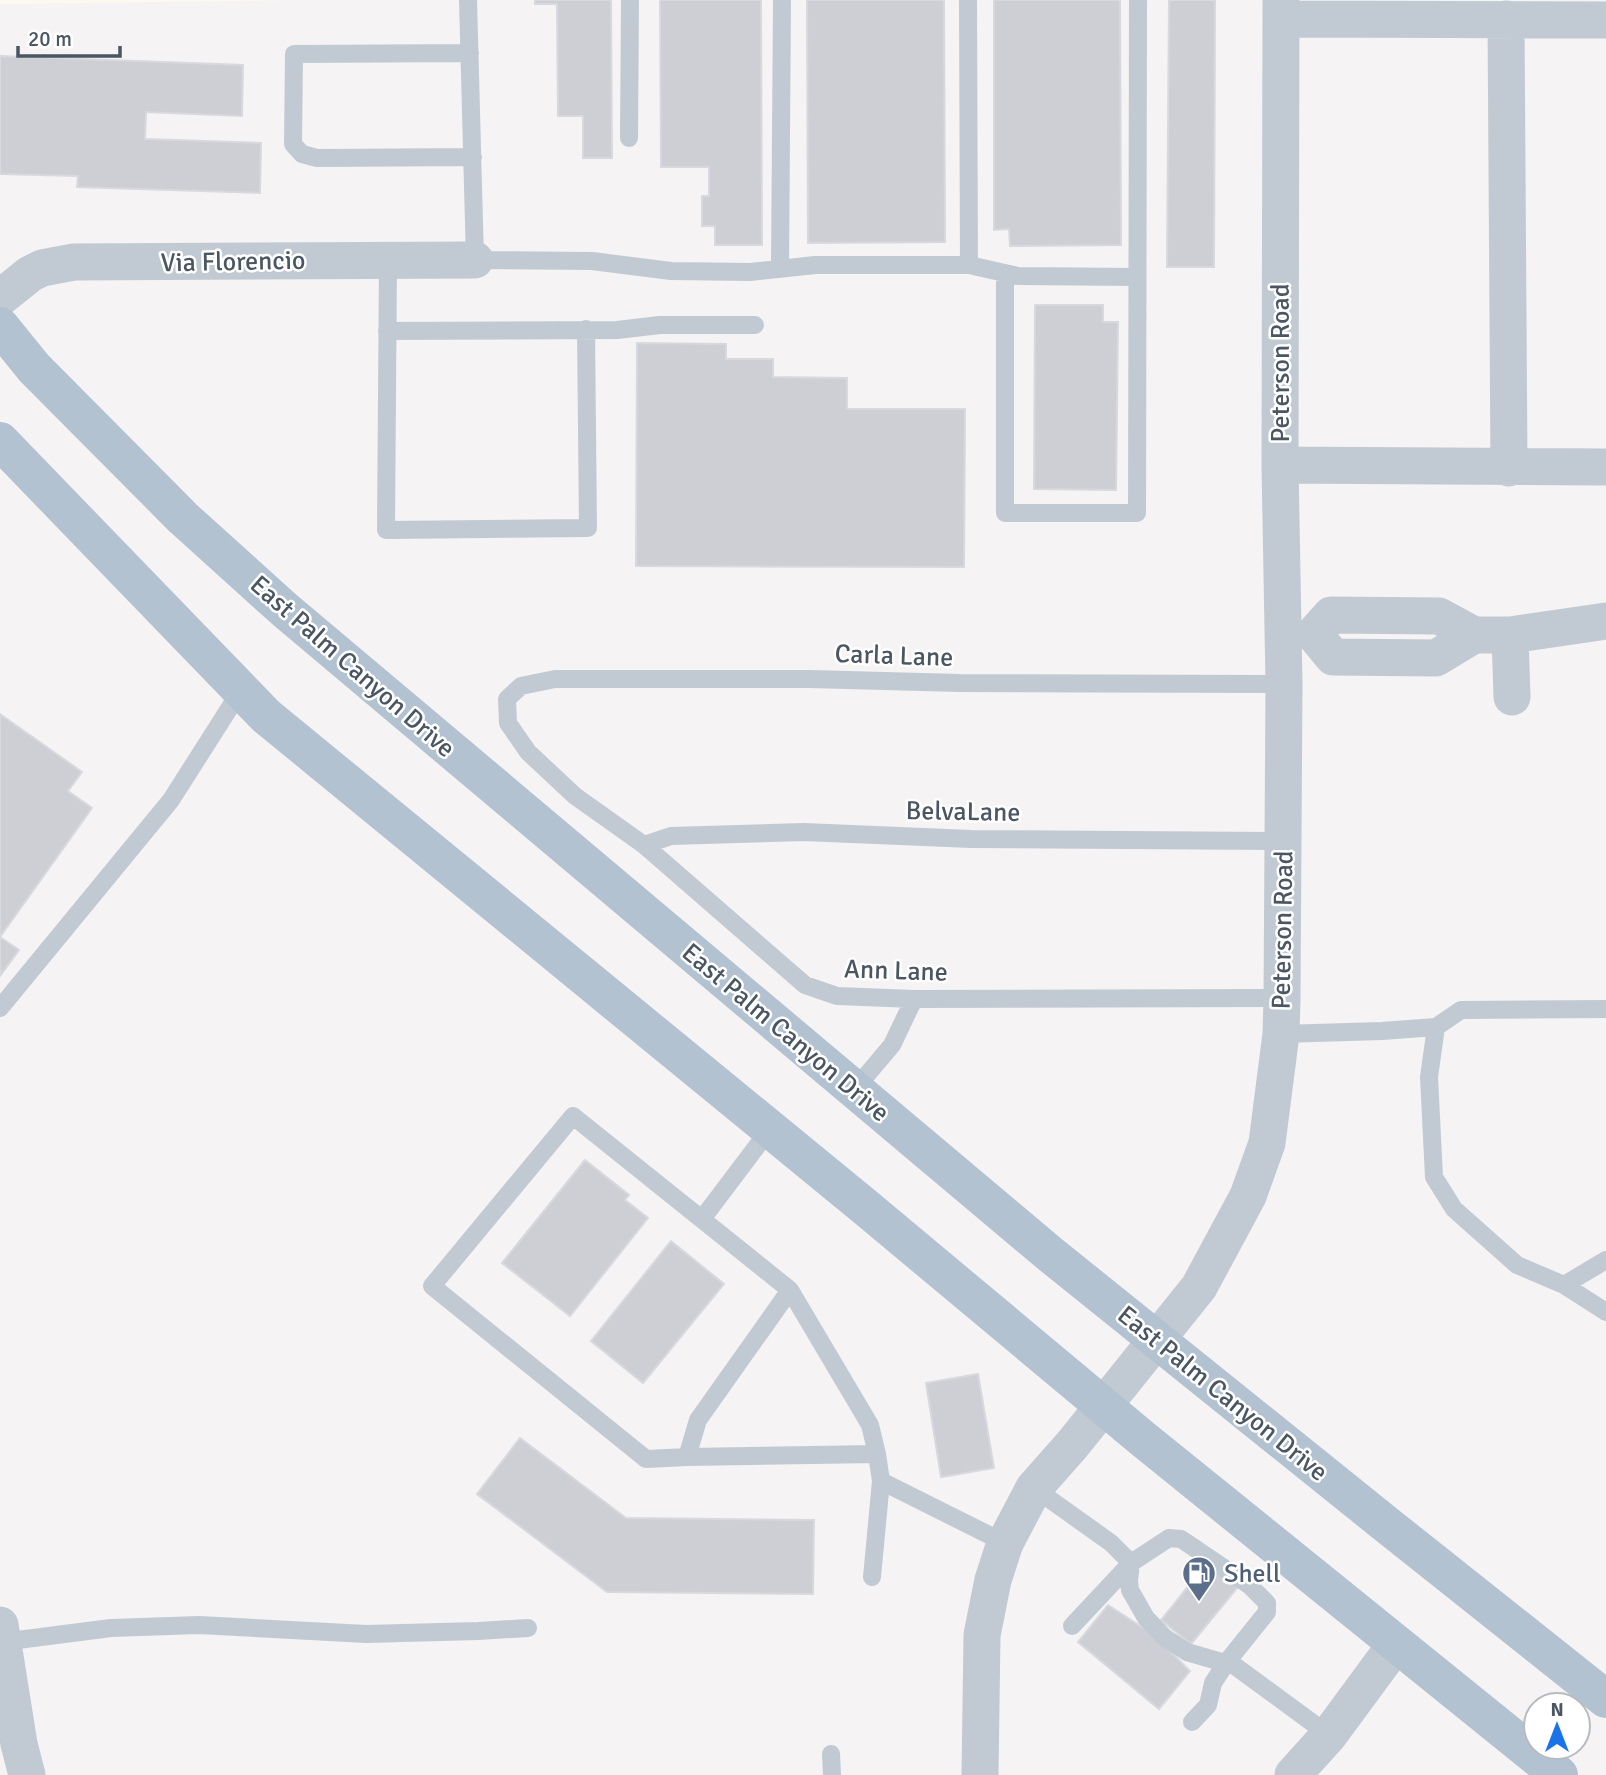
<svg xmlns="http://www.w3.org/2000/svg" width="1606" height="1775" font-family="Signika,sans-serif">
<rect width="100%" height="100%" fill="#f5f3f3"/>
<path fill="#fdf9ef" d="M0,0H306L0,4Z"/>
<path fill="#cdcfd5" stroke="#d7d9de" stroke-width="2" d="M535,0H611L612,158H583V116H558L557,4H535Z
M660,0H761L762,245H715V226H702V196H709V167H661Z
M807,0H944L945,242L808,243Z
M994,0H1120L1121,245L1010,246L1009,229L994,230Z
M1169,0H1215L1214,267H1167Z
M0,56L243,65L242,116L146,112L145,139L261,143L260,193L77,187L78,176L0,174Z
M1035,305H1103V322H1118L1116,490L1034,489Z
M637,343L726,344V359H773V377L847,378V409H965L964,567L636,566Z
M0,714L82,772L68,791L92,808L0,937L19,950L0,976Z
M585,1160L629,1195L625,1200L648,1218L570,1316L502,1263Z
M671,1241L724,1284L643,1383L591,1341Z
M978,1374L994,1468L941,1477L926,1383Z
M520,1438L626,1518L814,1520L813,1594L607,1592L477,1494Z
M1207,1563L1238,1587L1191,1644L1161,1620Z
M1108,1605L1154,1635L1190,1671L1159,1709L1078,1642Z"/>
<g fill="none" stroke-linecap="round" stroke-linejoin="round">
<path stroke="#c1cad2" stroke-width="18" d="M468,0L475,260L592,261L671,271L750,272L815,265H969L1018,276L1137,277
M968,0L969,265
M470,53L294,54L293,144L302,154L317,158L473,157
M629,138L630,0
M388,260L386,530L588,528L586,329
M780,269L782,0
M1005,273V513H1137L1138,0
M387,331L617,330L660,325H755
M644,845L671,836L804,832L971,839L1283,841
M1282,998L914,999L837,996L805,985L644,845L575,796L528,752L508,723L507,699L521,686L555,679H810L959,683L1284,684
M0,1008L171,800L241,690
M1436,1027L1429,1077L1434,1177L1454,1209L1517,1265L1564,1285L1606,1312
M1436,1027L1461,1010L1606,1009
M1281,1034L1382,1031L1436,1027
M854,1090L892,1045L914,999
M702,1219L770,1129
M1564,1285L1606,1260
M790,1290L870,1425L877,1454
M687,1457L698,1420L790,1290L573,1116L432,1286L646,1459L687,1457L877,1454L881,1481L1005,1543
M1034,1488L1111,1543L1131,1563L1129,1581L1130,1590L1146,1618L1164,1637L1187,1652L1235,1666L1329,1735
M872,1577L881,1481
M1072,1626L1131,1563L1169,1538L1181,1539L1190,1545L1249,1585L1267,1603V1612L1226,1663L1213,1683L1208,1705L1192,1722
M2,1642L111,1628L199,1625L366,1634L478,1631L528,1628
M831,1754L832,1775"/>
<path stroke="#c1cad2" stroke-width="37" d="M1281,19L1606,20
M1506,19L1509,468
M0,298L30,274L42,268L74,262L475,260
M1280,465L1606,467
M1331,615L1439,616L1474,635L1436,658L1333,657L1314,634Z
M1474,635H1510L1606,621
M1510,635L1512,697
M0,1625L19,1744L27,1775
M980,1775L982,1635L993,1580L1005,1543L1034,1488L1072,1445L1199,1287L1248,1196L1267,1143L1281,1034L1282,998L1284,684L1280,465L1281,0
M1293,1775L1329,1735L1396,1644"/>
<path stroke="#b3c2d1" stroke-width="38" d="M0,326L34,368L183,518L285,610L1050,1254L1392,1529L1606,1699
M0,441L266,716L864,1206L1143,1439L1559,1775"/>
</g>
<defs>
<g id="fuel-pin" transform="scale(1.75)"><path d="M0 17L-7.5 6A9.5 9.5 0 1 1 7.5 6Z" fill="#5c6f8a" stroke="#fff"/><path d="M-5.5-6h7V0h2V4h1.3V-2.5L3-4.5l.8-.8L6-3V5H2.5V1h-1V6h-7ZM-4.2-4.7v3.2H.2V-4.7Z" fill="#fff"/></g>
</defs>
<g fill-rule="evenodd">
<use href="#fuel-pin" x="1199" y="1573"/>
</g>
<g text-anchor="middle" stroke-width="5" stroke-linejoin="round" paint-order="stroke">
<g font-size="26" fill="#4a5661" stroke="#fff">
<text transform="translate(233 261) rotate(-1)" y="9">Via Florencio</text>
<text transform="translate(1280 363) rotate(-90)" y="9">Peterson Road</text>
<text transform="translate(894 655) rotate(2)" y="9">Carla Lane</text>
<text transform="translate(353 666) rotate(41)" y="9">East Palm Canyon Drive</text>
<text transform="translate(963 811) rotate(1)" y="9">BelvaLane</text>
<text transform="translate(1282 930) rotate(-89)" y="9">Peterson Road</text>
<text transform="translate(896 970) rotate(2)" y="9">Ann Lane</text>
<text transform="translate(786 1032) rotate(40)" y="9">East Palm Canyon Drive</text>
<text transform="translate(1223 1393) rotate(39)" y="9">East Palm Canyon Drive</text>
</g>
<g font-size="26" fill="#4e5e75" stroke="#fff" text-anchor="start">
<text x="1224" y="1582">Shell</text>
</g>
</g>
<g transform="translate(1557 1726)"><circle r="33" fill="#ffffff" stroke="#b7bbc0" stroke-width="2"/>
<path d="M0-5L12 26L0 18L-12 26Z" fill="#1a73e8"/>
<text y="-10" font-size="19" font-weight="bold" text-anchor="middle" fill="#4a5661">N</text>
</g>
<path d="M18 46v10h102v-10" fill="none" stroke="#4a5661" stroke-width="3.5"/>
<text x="28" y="46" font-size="21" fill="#4a5661" stroke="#ffffff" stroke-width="5" paint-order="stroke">20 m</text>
</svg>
